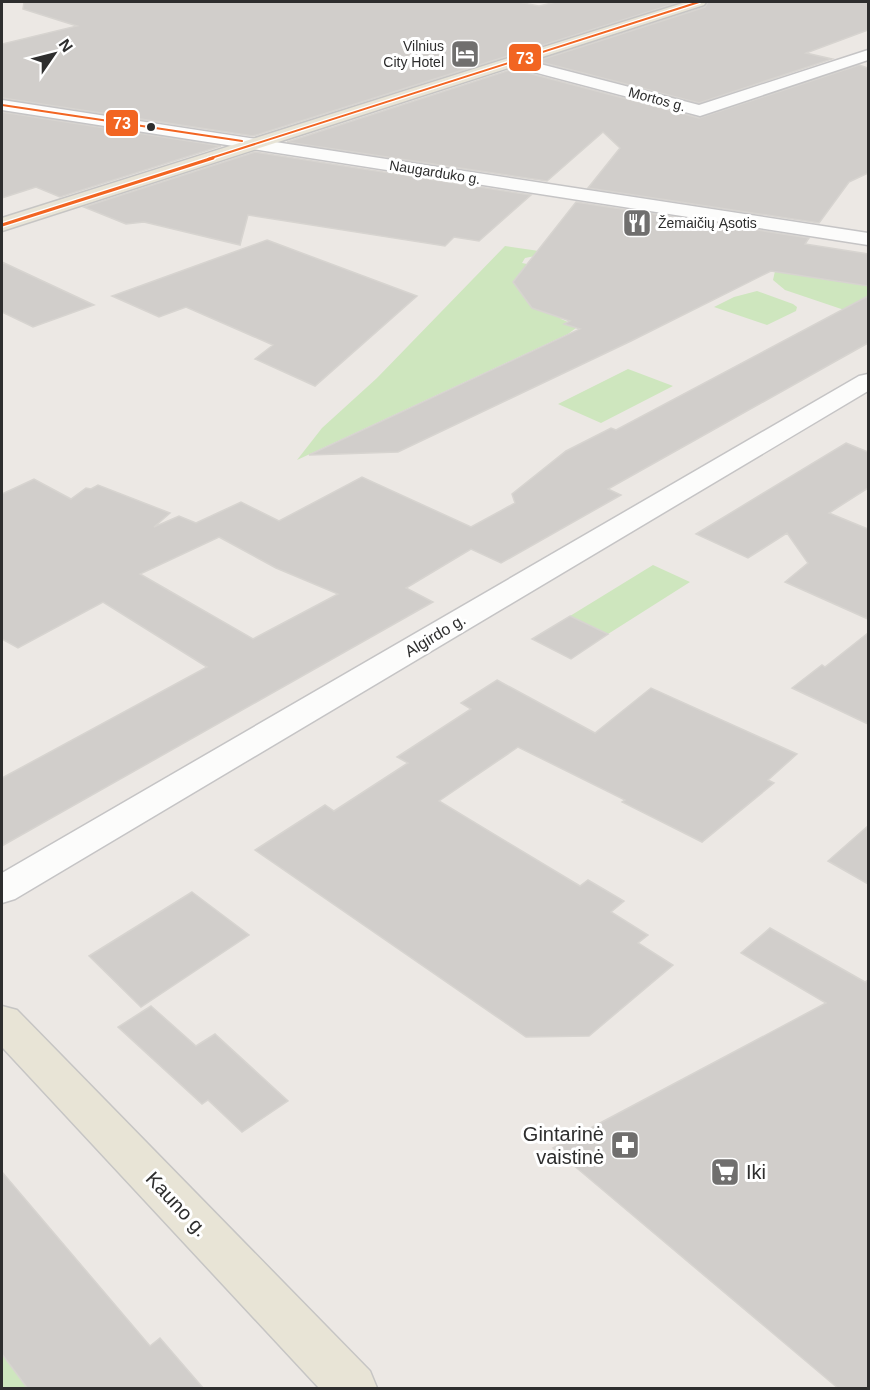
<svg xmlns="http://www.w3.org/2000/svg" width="870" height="1390" font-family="Arial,sans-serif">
<rect width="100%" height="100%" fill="#ece8e4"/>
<path fill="#cee6be" d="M505,246L539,251L535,256L525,258L522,263L527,264L525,267L561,319L568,322L565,324L576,328L568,334L297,460L322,428L377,378Z
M837,264L868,269V318L785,290L773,280L775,271L827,280Z
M757,291L793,304L797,307L796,311L767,325L714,307L734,297Z
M628,369L673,386L601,423L558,404Z
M653,565L690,582L608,634L570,616Z
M2,1354L28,1388H2Z"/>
<path fill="#d1cecb" stroke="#d7d4d0" stroke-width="1.5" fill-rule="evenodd" d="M24,2H518L539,6L556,2H680L253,136L2,98V44L77,26L23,9Z
M708,2H868V30L806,53L832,59L699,103L537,61L705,7Z
M859,65L868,68V173L849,182L819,223L588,188L620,148L603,132L547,181L287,142L513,69L699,118Z
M2,112L221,146L60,197L36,187L2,198Z
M255,152L531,195L479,241L454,237L445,246L248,215L240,245L144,222L126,224L84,207Z
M576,202L809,238L805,244L868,254V286L771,271L631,341L398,452L309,455L580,329L564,324L570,321L532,308L513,282Z
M267,240L417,296L315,386L255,359L273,345L186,307L159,317L112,296Z
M2,262L94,305L33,327L2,312Z
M868,296V343L608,489L621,495L501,563L471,549L406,588L433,602L2,846V778L207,667L103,602L18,648L2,639V494L34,479L71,499L86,488L91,489L98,485L170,513L154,527L179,516L196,523L241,502L279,521L362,477L471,527L515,503L512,494L566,451L611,428L616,430ZM219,537L276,568L338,594L253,639L140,574Z
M846,443L868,452V488L829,513L868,529V619L785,582L808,563L787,533L748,558L696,534Z
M570,616L608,634L571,659L532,639Z
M868,633V724L792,688L822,665L825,667Z
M497,680L595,733L651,688L797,754L768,780L774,783L702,842L622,802L625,800L518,747L439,801L580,886L588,880L624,901L611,912L648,935L638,943L673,965L589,1036L526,1037L255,850L325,805L334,811L408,763L397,757L471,709L461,703Z
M868,826V884L828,861Z
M192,892L249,935L141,1007L89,956Z
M770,928L865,982L868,980V1389H839L553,1148L826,1003L741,953Z
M151,1006L196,1046L215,1034L288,1101L242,1132L208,1100L202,1104L118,1027Z
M2,1172L150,1346L160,1338L204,1389H28L2,1354Z"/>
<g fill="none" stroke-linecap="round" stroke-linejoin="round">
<g stroke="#c5c4c5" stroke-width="3">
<path id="minor" d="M868,50V60L700,116L507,65L505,62L513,57L699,105Z
M868,374V391L15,899L2,903V873L859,376Z"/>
</g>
<g stroke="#c5c4c5" stroke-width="3">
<path id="secondary" d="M2,100L868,233V245L2,110Z"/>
</g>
<g stroke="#c6c5c4" stroke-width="3">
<path id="primary" d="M686,2H706L704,5L2,231V218Z
M2,1006L17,1010L370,1371L377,1388H319L2,1047Z"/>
</g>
<use href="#minor" fill="#fcfcfb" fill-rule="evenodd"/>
<use href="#secondary" fill="#fcfcfb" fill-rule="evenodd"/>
<use href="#primary" fill="#e8e4d6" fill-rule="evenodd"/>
<g stroke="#fff" stroke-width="4.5">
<path id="bus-1-far1" d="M2,105L242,141
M208,159L699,2"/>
</g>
<g stroke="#fff" stroke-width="6">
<path id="bus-1" d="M2,225L213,158"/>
</g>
<use href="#bus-1-far1" stroke="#f26522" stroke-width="2"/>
<use href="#bus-1" stroke="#f26522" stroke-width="3"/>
</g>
<defs>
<g id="hotel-square" transform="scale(1.5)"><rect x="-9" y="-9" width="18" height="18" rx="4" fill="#706f6e" stroke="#fff"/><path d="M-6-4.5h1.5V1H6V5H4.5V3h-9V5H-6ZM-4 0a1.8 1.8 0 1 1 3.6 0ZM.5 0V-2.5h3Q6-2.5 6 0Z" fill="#fff"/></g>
<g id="restaurant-square" transform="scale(1.5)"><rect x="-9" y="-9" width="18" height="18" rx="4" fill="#706f6e" stroke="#fff"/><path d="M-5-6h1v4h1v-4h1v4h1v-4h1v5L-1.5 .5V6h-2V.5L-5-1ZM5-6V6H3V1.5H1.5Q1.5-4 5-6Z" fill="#fff"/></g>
<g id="pharmacy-square" transform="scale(1.5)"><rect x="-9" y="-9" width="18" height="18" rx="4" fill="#706f6e" stroke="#fff"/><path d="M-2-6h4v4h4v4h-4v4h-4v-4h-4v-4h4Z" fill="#fff"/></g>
<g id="supermarket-square" transform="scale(1.5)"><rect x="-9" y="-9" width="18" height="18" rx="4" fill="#706f6e" stroke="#fff"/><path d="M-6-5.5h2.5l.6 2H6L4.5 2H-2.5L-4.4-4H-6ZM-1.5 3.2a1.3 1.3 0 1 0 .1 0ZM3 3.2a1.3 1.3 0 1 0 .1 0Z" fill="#fff"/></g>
</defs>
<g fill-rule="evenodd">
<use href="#hotel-square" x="465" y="54"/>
<use href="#restaurant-square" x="637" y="223"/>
<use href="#pharmacy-square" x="625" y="1145"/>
<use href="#supermarket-square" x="725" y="1172"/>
</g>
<circle fill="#2e2e2e" stroke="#fff" stroke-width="2" cx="151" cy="127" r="5"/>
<g text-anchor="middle" stroke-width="6" stroke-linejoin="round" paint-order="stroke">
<g font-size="14" fill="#2e2e2e" stroke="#fff" text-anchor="end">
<text x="444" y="51">Vilnius<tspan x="444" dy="16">City Hotel</tspan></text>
<text x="658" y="228" text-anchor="start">Žemaičių Ąsotis</text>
</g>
<g font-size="14" fill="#2e2e2e" stroke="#fff">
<text transform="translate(657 99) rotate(15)" y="5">Mortos g.</text>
<text transform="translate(435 172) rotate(9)" y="5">Naugarduko g.</text>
</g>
<g font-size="16" fill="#2e2e2e" stroke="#fff">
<text transform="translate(435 635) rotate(-31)" y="6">Algirdo g.</text>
</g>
<g font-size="20" fill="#2e2e2e" stroke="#fff" text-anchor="end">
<text x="604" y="1141">Gintarinė<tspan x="604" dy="23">vaistinė</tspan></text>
<text x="746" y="1179" text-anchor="start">Iki</text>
</g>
<g font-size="20" fill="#2e2e2e" stroke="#fff">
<text transform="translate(177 1204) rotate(47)" y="7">Kauno g.</text>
</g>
</g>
<g stroke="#fff" stroke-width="2">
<rect x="508" y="43" width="34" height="29" rx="6" fill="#f26522"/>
<rect x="105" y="109" width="34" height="28" rx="6" fill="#f26522"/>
</g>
<g font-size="16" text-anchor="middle" font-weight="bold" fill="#fff">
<text x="525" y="64">73</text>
<text x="122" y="129">73</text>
</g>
<rect width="870" height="1390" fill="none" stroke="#2e2e2e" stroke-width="6"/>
<g transform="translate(54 54) rotate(55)" stroke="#ffffff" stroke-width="4.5" paint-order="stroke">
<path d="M0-4.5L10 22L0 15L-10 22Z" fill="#2e2e2e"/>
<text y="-9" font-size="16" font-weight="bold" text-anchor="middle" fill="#2e2e2e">N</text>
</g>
</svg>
